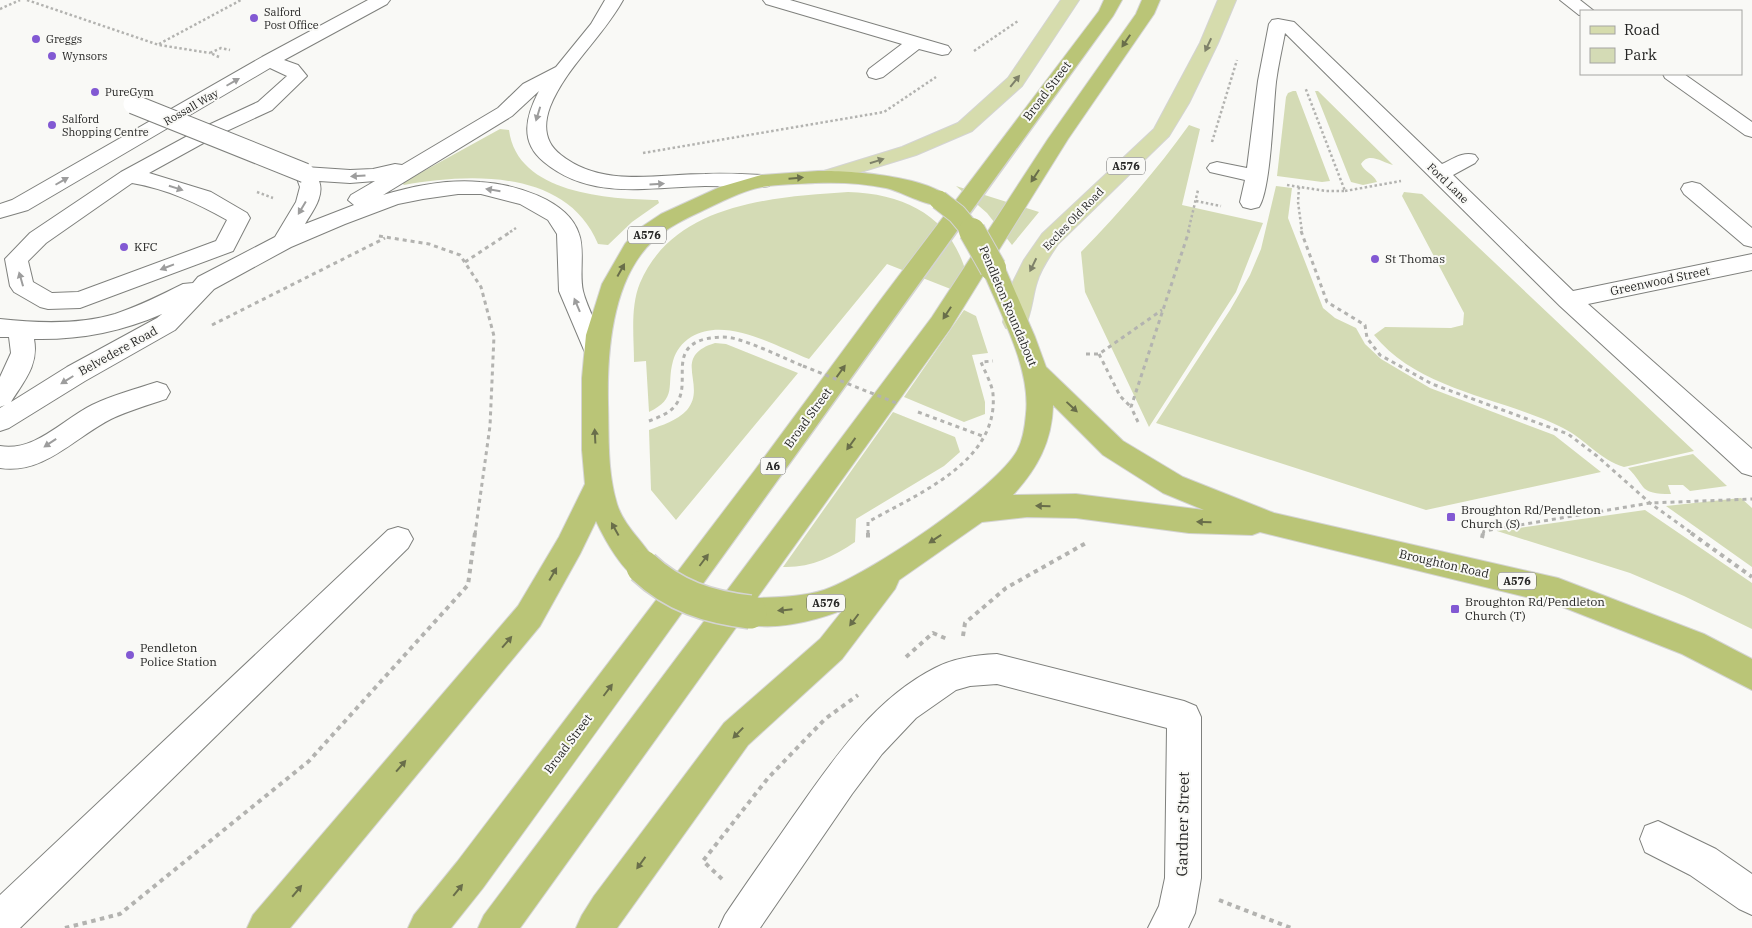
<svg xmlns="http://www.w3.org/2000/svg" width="1752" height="928" font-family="'IBM Plex Serif',serif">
<rect width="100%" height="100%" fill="#f9f9f6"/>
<path fill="#d4dbb5" d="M1293,91H1296L1330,181L1322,182L1277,176L1286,97L1288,93Z
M1315,91H1318L1393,165C1383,163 1369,151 1361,164C1365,173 1373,173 1377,182L1363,185L1351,182Z
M1189,125L1200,129L1182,205L1263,223L1236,292L1149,427L1085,292L1081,252C1120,212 1156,171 1189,125Z
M500,129L509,130C517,194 609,199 658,200L659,203L632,222L608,245L598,244C567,169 470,173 404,185L402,183Z
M956,186L1039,212L1012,245L987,213Z
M1276,186L1292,188L1288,218L1323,308L1335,318L1356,328L1365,344L1381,359L1430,388L1554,435L1601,472L1426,510L1156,423L1230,310L1250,275L1261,249Z
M848,192C917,194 962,226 971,297L887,264L809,359C775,346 726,316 691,337C682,343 676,350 673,361C666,386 678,398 649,412L646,361L634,362C634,337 630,307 640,283C674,203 773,197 848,192Z
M1404,192L1422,194L1694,451L1624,467C1600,460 1585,439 1563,428C1502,397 1419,391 1374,335L1385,327L1451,328L1463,325L1464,313L1402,196Z
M964,310L976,316L988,353L972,355L985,402V414L964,422L904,397Z
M715,343L726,344L798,373L676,520L651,490L649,430C662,425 677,421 687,410C708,385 670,357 715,343Z
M893,412L955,437L960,452L944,466L856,519L855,542C833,557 810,568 783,567Z
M1693,454L1727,486L1690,491L1683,485H1668L1671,494C1638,494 1647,487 1628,468Z
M1741,498L1752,508V567L1666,506Z
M1645,510L1752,583V629L1684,596L1630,573L1497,531Z"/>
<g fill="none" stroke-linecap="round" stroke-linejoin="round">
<g stroke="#7f807d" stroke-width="2">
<path id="minor" d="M368,0H390L387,4L284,60L298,65L307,76L272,110L218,135L149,173L211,192L247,213L250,218L233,251L80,308L48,309L40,307L14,292L10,286L5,259L30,233L121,172L204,127L258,102L287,76L270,68L28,210L0,218V204L12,200L262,57ZM132,183C167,189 197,203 227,220L216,241L78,292L52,293L33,282L28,261L46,243Z
M605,0H623C602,38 566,67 550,107C543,126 545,143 561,155C603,188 656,174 705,174C724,173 743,174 762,175L769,176L773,181L769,186L762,187C743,187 724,186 705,186C649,187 591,201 544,162C519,142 526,116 539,91L512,116L383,195C413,186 448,179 480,182C513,184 568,199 579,234C585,250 579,274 583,291C587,308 601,333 608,350L605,356L596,359L587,356L584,350L559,291L557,234L548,220L520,204L481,194H458L423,199L398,204L345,224L291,247L214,289L175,330L85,381L9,428L0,431V408L5,405L0,407V377L11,353L9,337H0V319C37,323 79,325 115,314C139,306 161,295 183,284L193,283L198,277L275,237L296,202L300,187L295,173L298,169L305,167L350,170L373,169L395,164L402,165L498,108L523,84L556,67L591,24ZM319,181L350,183L375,181L351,195L348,200L354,205L305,224C312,212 325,196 319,181ZM162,314L157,318L67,367L11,402C24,381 39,365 34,339C78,340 121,332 162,314Z
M763,0H790L948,46L951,50L948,54L942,55L919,49L883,77L876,79L869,77L867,73L869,69L902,44L766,4Z
M1560,0H1580L1594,11H1581V15H1579Z
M1278,19L1294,22L1442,164C1453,159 1463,151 1475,155L1478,159L1475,163L1453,175L1573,291L1752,254V270L1588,304L1752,449V476L1742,473L1560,306L1285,33C1282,49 1278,66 1276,82C1273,108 1271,189 1259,207L1251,209L1243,207L1240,202L1245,180L1210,172L1207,168L1210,164L1217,162L1247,168L1258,81L1269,24L1272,20Z
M1663,74H1684L1752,122V137L1745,135L1665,78Z
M1692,182L1700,184L1752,228V247L1744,245L1684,194L1681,189L1684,184Z
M157,382L166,385L170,392L166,399C148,405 128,411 111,419C75,437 44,475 0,468V446C35,452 62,420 92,405C112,395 136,389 157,382Z
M398,527L408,530L413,539L408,548L20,928H0V895L388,530Z
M997,654L1184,701L1196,706L1201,717V878L1195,913L1188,928H1148L1159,906L1165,878L1167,728L997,684L970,686L956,690L916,718L882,754L852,794L760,928H719L725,915C747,882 770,850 792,818C831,763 872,700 935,668C954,658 975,655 997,654Z
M1658,821L1716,849L1752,874V915L1739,909L1690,875L1645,852L1640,839L1645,826Z"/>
</g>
<g stroke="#d4d4d3" stroke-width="2">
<path id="major" d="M1061,0H1079L1022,86L972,131L916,155L838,179L831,181L824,179L821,175L824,171L902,147L958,123L1008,78Z
M1218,0H1236L1218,43L1189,103L1169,136L1058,244C1050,256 1041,268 1037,282C1032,297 1032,314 1024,328L1015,330L1006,328L1003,322L1013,282L1024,260L1042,234L1154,129L1200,43Z"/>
</g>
<g stroke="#d4d4d3" stroke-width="2">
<path id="highway" d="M1104,0H1122L1113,16C902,305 694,598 483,888L451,928H408L414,915L457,862L755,470L879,302L1099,11Z
M1142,0H1160L1154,14L1068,139L992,261L1001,263L1005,268L1035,337L1046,367L1123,441L1183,477L1274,513L1558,578L1704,634L1752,659V690L1682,654L1555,604L1260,532L1252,535L1189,533L1076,518L1027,517L982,522L899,580L895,589L842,659L748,745L617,928H576L582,915L594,896L724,723L820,639L843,610C814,621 769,633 740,622L520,928H478L484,915L932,317L1048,139L1136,14ZM984,274C1001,315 1031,369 1026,414C1025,426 1023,440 1017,451C996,489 866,576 824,590C802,597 779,597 757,598L950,329ZM1053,405L1103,455L1163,493L1204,510L1076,494L1013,495C1037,469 1052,442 1053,405Z
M818,171C846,170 933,176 950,200L947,205C929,209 904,192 886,188C863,183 838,182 815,183C797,184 779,184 762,187C741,191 721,202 702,211C685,219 668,227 654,240C612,278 607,351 608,403C609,437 607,471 617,504C625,529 647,544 658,567L654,576C650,577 645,580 642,579C625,578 603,536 596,521L580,554L540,626L290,928H247L253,915L518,606L559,537L585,484L582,450V378L586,335L602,284L625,244L637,230L661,214L720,187L761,175Z"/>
</g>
<path stroke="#b3b3b0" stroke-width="2.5" stroke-dasharray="2.5 2.5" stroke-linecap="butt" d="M27,0L159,45L210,53
M0,9L20,0
M159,44L241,0
M974,51L1018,21
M219,57L210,53L221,48L230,50
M1212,142L1237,60
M643,153L884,112L936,77
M1287,185L1326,191H1345L1305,87
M1299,187L1298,202L1302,232
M1345,191L1401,181
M257,192L273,198
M1196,201L1221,206
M510,232L516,228
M1188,232L1198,190"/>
<path stroke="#b3b3b0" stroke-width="3" stroke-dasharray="4 4" stroke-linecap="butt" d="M1301,231L1327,302L1365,325L1367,338L1380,355L1432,384L1568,434L1597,456L1650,503L1693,534
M379,236L429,244L460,255L481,287L494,336L490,426L475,534
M465,262L512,231
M212,325L385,238
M1086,354H1099L1162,310
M1099,354L1120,396L1131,407
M918,412L985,437
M649,421C659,417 671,413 677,403C691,381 668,349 705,339C715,337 726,336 736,339C758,345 781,357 803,366
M1138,422L1131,407L1189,231
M868,534V522C917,494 999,462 993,394C992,384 985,372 981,362L993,361
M1483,534L1484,531L1650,503L1752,499"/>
<path stroke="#b3b3b0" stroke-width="4" stroke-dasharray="4.5 4.5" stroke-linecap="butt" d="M868,533V538
M1691,533L1752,577
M1482,538L1483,533
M963,636L965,623L1006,588L1086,543
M906,657L933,633L947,639
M722,879L703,861L768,778L825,719L858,695
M1219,900L1291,928
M65,928L120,914L309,761L468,585L475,533"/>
<use href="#minor" fill="#fff" fill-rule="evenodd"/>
<use href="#major" fill="#d6dcad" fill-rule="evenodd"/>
<use href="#highway" fill="#bac577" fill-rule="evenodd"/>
<g stroke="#7f807d" stroke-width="21" stroke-linecap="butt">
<path id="minor-bridge" d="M133,104L305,173"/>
</g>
<g stroke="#d4d4d3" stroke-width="21" stroke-linecap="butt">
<path id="highway-bridge-far2" d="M939,200L957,214L972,232"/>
</g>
<g stroke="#d4d4d3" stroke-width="28" stroke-linecap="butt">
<path id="highway-bridge-far1" d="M972,231L993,268"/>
</g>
<g stroke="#d4d4d3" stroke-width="36" stroke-linecap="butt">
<path id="highway-bridge" d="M643,567C674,596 708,607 750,612"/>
</g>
<path stroke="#b3b3b0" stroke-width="3" stroke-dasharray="4 4" stroke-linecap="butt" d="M803,366L899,404"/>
<use href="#minor-bridge" stroke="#fff" stroke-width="19"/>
<use href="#highway-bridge-far2" stroke="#bac577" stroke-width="19"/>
<use href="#highway-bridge-far1" stroke="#bac577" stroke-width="26"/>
<use href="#highway-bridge" stroke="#bac577" stroke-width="33"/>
</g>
<defs><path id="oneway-solid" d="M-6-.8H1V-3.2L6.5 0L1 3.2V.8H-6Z" transform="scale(1.25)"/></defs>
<g fill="#696e4a">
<use href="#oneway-solid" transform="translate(1126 41) rotate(124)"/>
<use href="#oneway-solid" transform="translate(1035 176) rotate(123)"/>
<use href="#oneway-solid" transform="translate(796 178) rotate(-5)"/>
<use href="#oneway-solid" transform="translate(621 270) rotate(-61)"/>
<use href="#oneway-solid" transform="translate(947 313) rotate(123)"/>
<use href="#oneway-solid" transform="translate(841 371) rotate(-54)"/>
<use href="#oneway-solid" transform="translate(1072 407) rotate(43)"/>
<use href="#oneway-solid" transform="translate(595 436) rotate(-93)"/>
<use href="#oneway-solid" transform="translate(851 444) rotate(126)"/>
<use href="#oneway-solid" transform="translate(1043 506) rotate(-179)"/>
<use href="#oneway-solid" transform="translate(1204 522) rotate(-178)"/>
<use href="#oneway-solid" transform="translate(615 529) rotate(-119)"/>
<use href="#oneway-solid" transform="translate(935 539) rotate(146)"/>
<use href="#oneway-solid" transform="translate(704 560) rotate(-53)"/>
<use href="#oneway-solid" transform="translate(553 574) rotate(-60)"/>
<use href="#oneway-solid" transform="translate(785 610) rotate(174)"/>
<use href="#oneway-solid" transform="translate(854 620) rotate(127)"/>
<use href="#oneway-solid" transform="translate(507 642) rotate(-49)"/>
<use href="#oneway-solid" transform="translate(608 690) rotate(-53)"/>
<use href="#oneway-solid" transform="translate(738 733) rotate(134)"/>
<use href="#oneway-solid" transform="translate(401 766) rotate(-49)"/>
<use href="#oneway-solid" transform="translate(641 863) rotate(126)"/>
<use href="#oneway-solid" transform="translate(458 890) rotate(-51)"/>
<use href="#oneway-solid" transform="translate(297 891) rotate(-50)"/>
</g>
<g fill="#7e8169">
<use href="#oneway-solid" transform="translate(1208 45) rotate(115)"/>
<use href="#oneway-solid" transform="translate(1015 81) rotate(-51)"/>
<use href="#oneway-solid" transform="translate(877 161) rotate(-17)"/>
<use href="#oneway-solid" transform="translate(1033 265) rotate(116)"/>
</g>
<g fill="#9d9d9d">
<use href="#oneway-solid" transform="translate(233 82) rotate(-30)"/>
<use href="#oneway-solid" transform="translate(538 114) rotate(107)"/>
<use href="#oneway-solid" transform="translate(358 176) rotate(176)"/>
<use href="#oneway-solid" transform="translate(62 181) rotate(-30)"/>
<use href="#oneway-solid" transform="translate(657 184) rotate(-3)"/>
<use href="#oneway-solid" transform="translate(176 188) rotate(18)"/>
<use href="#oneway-solid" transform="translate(493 190) rotate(-171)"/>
<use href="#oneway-solid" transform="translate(302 208) rotate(121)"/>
<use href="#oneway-solid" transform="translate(167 267) rotate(159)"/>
<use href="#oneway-solid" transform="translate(21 279) rotate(-106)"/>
<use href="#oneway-solid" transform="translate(577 305) rotate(-113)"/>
<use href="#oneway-solid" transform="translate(67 380) rotate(148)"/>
<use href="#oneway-solid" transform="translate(50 443) rotate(146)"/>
</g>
<g fill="#8259d3" stroke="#f9f9f6" stroke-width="2">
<circle cx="254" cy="18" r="5"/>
<circle cx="36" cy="39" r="5"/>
<circle cx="52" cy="56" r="5"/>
<circle cx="95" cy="92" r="5"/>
<circle cx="52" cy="125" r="5"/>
<circle cx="124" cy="247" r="5"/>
<circle cx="1375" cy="259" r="5"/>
<rect x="1446" y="512" width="10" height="10" rx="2.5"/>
<rect x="1450" y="604" width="10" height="10" rx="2.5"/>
<circle cx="130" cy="655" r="5"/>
</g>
<g text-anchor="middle" stroke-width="4" stroke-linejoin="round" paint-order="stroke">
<g font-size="11" fill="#262625" stroke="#f9f9f6" text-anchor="start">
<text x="264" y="16">Salford<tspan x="264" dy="13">Post Office</tspan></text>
<text x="46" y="43">Greggs</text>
<text x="62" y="60">Wynsors</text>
<text x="105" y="96">PureGym</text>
<text x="62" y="123">Salford<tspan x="62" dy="13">Shopping Centre</tspan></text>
</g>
<g font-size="11" fill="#262625" stroke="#f9f9f6">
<text transform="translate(191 107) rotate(-30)" y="4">Rossall Way</text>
<text transform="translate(1448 183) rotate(44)" y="4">Ford Lane</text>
<text transform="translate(1073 219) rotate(-46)" y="4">Eccles Old Road</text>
</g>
<g fill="#f9f9f6" stroke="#656564" stroke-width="1">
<rect x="1107" y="157.5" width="38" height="17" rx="4"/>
<rect x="628" y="226.5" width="38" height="17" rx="4"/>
<rect x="760.5" y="457.5" width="25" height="17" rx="4"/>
<rect x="1498" y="572.5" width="38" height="17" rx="4"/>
<rect x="807" y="594.5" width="38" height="17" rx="4"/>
</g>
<g font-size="11" font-weight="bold" fill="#262625">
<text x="1126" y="170">A576</text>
<text x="647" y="239">A576</text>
<text x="773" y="470">A6</text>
<text x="1517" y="585">A576</text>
<text x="826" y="607">A576</text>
</g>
<g font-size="12" fill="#262625" stroke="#f9f9f6">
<text transform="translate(1047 91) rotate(-53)" y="4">Broad Street</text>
<text transform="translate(1660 281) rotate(-12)" y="4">Greenwood Street</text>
<text transform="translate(1008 306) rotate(67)" y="4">Pendleton Roundabout</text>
<text transform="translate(118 351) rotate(-29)" y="4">Belvedere Road</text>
<text transform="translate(808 418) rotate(-54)" y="4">Broad Street</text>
<text transform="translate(1444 564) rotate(13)" y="4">Broughton Road</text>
<text transform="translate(568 744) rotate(-53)" y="4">Broad Street</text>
</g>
<g font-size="12" fill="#262625" stroke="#f9f9f6" text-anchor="start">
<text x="134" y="251">KFC</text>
<text x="1385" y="263">St Thomas</text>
<text x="1461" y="514">Broughton Rd/Pendleton<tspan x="1461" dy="14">Church (S)</tspan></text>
<text x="1465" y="606">Broughton Rd/Pendleton<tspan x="1465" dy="14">Church (T)</tspan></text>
<text x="140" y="652">Pendleton<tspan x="140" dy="14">Police Station</tspan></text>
</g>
<g font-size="15" fill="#262625" stroke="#f9f9f6">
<text transform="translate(1183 824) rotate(-89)" y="5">Gardner Street</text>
</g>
</g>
<rect x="1580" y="10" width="162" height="65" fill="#f9f9f6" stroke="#a5a5a2"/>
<rect x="1590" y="26" width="25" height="8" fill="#d6dcad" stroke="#a5a5a2"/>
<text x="1624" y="35" font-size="15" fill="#262625">Road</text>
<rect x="1590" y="48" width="25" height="15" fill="#d4dbb5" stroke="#a5a5a2"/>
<text x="1624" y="60" font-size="15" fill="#262625">Park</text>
</svg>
